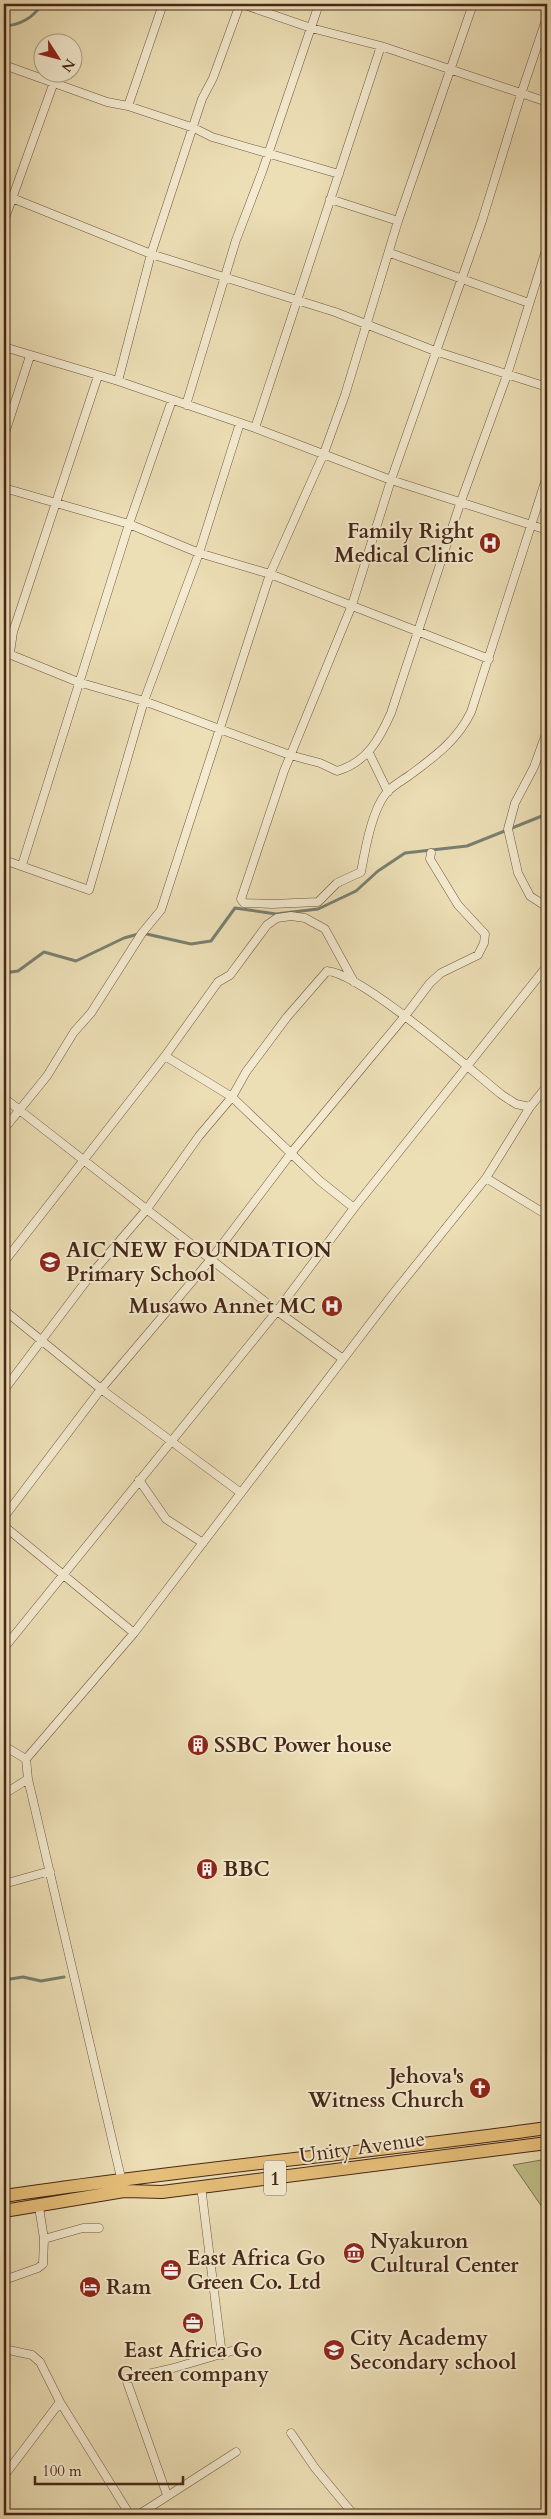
<svg xmlns="http://www.w3.org/2000/svg" width="551" height="2519" font-family="Cardo,serif">
<rect width="100%" height="100%" fill="#ecdeb5"/>
<filter id="stains"><feTurbulence type="fractalNoise" baseFrequency=".004" numOctaves="4"/><feColorMatrix values="0 0 0 0 .2 0 0 0 0 .09 0 0 0 0 .02 0 0 0 .5 -.17"/></filter>
<radialGradient id="worn" r=".72"><stop offset=".6" stop-color="#630" stop-opacity="0"/><stop offset="1" stop-color="#630" stop-opacity=".3"/></radialGradient>
<path fill="#bfbf88" stroke="#827350" d="M547,2159V2214L513,2165Z"/>
<g fill="none" stroke-linecap="round" stroke-linejoin="round">
<path stroke="#788070" stroke-width="3" d="M4,26C21,25 33,18 42,4
M4,973L18,971L44,952L76,961L124,938L142,933L191,944L211,941L235,908L276,914L318,909L356,891L378,871L405,853L467,846L547,814
M4,1980L23,1977L41,1981L64,1977"/>
<g stroke="#70553e" stroke-width="9">
<path id="street" d="M242,4L311,28L381,46L547,102
M547,17L521,94L482,221L391,480L352,605L284,771L241,899L244,903L272,904L318,902L337,883L361,872C365,850 372,808 388,791C394,785 403,780 410,775C434,757 457,741 471,712L547,476
M4,65L107,102L128,106L194,128L212,137L339,174
M128,106L163,4
M12,198L151,254L335,312L435,351L547,387
M330,199L398,221
M4,221L54,82
M390,253L529,303
M4,347L118,381L255,428L391,480L547,530
M118,381L151,254L202,99L213,78L240,4
M186,405L236,240L262,172L319,4
M255,428L381,46
M4,436L30,356
M4,488L129,524L199,553L270,574L489,659
M4,652L78,682L144,701L290,755L320,763L337,771C367,762 379,740 391,713L460,504L507,375L547,247
M10,653L13,632L98,376
M547,731L534,767L515,803L508,829L518,873L530,896L547,907
M369,753L388,792
M4,860L89,890L144,701L199,553L240,423
M22,865L129,524L172,400
M4,1098L277,1311L343,1359
M4,1129L47,1076L74,1032L91,1013L142,933L161,910L270,574L324,453L345,395L398,221L473,4
M486,1178L547,1215
M354,1208L320,1181L232,1097L246,1072L287,1017L327,971C361,973 471,1070 502,1095L516,1104L530,1107
M4,1262L165,1056L218,982L230,975L267,925L277,918L291,916L305,918L325,929L354,982
M4,1310L101,1389L241,1493
M4,1390L93,1272L147,1209L199,1136L232,1097L165,1056
M139,1480L166,1519L203,1543
M4,1517L101,1389L212,1258L292,1152L405,1016L430,983L441,973L478,955L484,943L485,934L458,905L430,859L431,853
M4,1526L134,1633
M4,1648L277,1311L354,1208L547,966
M4,1746L26,1759
M4,1794L28,1779
M4,1884L50,1871
M122,2182L28,1779L26,1759L134,1633L392,1295L486,1178L530,1107L547,1086
M201,2186L222,2355
M44,2239L83,2228H99
M4,2280L38,2268L43,2264L44,2239L39,2207
M4,2349L32,2355L40,2362L60,2402L4,2476
M60,2402L130,2515
M291,2433L315,2468L354,2515
M167,2495L126,2379L170,2369L235,2350
M138,2515L236,2452"/>
</g>
<g stroke="#462717" stroke-width="14">
<path id="primary" d="M4,2196C184,2169 366,2153 547,2128
M4,2211L124,2191L162,2192L547,2143"/>
</g>
<use href="#street" stroke="#f3eacf" stroke-width="8"/>
<use href="#primary" stroke="#e6bf7a" stroke-width="12"/>
</g>
<defs>
<g id="hospital-disc" transform="scale(1.125)"><circle r="9.5" fill="#8f2418" stroke="#f3eacf"/><path d="M-5-5h3v3.5h4V-5h3V5h-3V1.5h-4V5h-3Z" fill="#fff"/></g>
<g id="school-disc" transform="scale(1.125)"><circle r="9.5" fill="#8f2418" stroke="#f3eacf"/><path d="M0-5L7-2L0 1L-7-2ZM-4 1L0 2.5L4 1V4Q0 6-4 4Z" fill="#fff"/></g>
<g id="building-disc" transform="scale(1.125)"><circle r="9.5" fill="#8f2418" stroke="#f3eacf"/><path d="M-4-6H4V6H1V3H-1V6H-4ZM-2.5-4.3h1.7v1.8h-1.7ZM.8-4.3h1.7v1.8H.8ZM-2.5-1h1.7V.8h-1.7ZM.8-1h1.7V.8H.8Z" fill="#fff"/></g>
<g id="church-disc" transform="scale(1.125)"><circle r="9.5" fill="#8f2418" stroke="#f3eacf"/><path d="M-1.2-6h2.4v3.5h3.3v2.4h-3.3V6h-2.4V-.1h-3.3v-2.4h3.3Z" fill="#fff"/></g>
<g id="museum-disc" transform="scale(1.125)"><circle r="9.5" fill="#8f2418" stroke="#f3eacf"/><path d="M0-6L6-3V-2H-6V-3ZM-5-1h2V3h-2ZM-1-1h2V3h-2ZM3-1h2V3H3ZM-6 4H6V6H-6Z" fill="#fff"/></g>
<g id="office-disc" transform="scale(1.125)"><circle r="9.5" fill="#8f2418" stroke="#f3eacf"/><path d="M-6-3h4V-5.5h4V-3h4V5H-6ZM-1-4.5V-3h2v-1.5ZM-6 0V1H6V0Z" fill="#fff"/></g>
<g id="hotel-disc" transform="scale(1.125)"><circle r="9.5" fill="#8f2418" stroke="#f3eacf"/><path d="M-6-4.5h1.5V1H6V5H4.5V3h-9V5H-6ZM-4 0a1.8 1.8 0 1 1 3.6 0ZM.5 0V-2.5h3Q6-2.5 6 0Z" fill="#fff"/></g>
</defs>
<g fill-rule="evenodd">
<use href="#hospital-disc" x="490" y="543"/>
<use href="#school-disc" x="50" y="1262"/>
<use href="#hospital-disc" x="332" y="1306"/>
<use href="#building-disc" x="198" y="1745"/>
<use href="#building-disc" x="207" y="1869"/>
<use href="#church-disc" x="480" y="2088"/>
<use href="#museum-disc" x="354" y="2253"/>
<use href="#office-disc" x="171" y="2270"/>
<use href="#hotel-disc" x="90" y="2287"/>
<use href="#office-disc" x="193" y="2323"/>
<use href="#school-disc" x="334" y="2350"/>
</g>
<g text-anchor="middle" stroke-width="4" stroke-linejoin="round" paint-order="stroke">
<rect fill="#f3eacf" stroke="#7a624e" stroke-width="1" x="264" y="2160.5" width="22" height="35" rx="4"/>
<g font-size="20" font-weight="bold" fill="#462717">
<text x="275" y="2185">1</text>
</g>
<g font-size="21" font-weight="bold" fill="#462717" stroke="#f3eacf" text-anchor="start">
<text x="474" y="538" text-anchor="end">Family Right<tspan x="474" dy="24">Medical Clinic</tspan></text>
<text x="66" y="1257">AIC NEW FOUNDATION<tspan x="66" dy="24">Primary School</tspan></text>
<text x="316" y="1313" text-anchor="end">Musawo Annet MC</text>
<text x="214" y="1752">SSBC Power house</text>
<text x="223" y="1876">BBC</text>
<text x="464" y="2083" text-anchor="end">Jehova's<tspan x="464" dy="24">Witness Church</tspan></text>
<text x="370" y="2248">Nyakuron<tspan x="370" dy="24">Cultural Center</tspan></text>
<text x="187" y="2265">East Africa Go<tspan x="187" dy="24">Green Co. Ltd</tspan></text>
<text x="106" y="2294">Ram</text>
<text x="350" y="2345">City Academy<tspan x="350" dy="24">Secondary school</tspan></text>
<text x="193" y="2357" text-anchor="middle">East Africa Go<tspan x="193" dy="24">Green company</tspan></text>
</g>
<g font-size="21" fill="#462717" stroke="#f3eacf">
<text transform="translate(362 2147) rotate(-8)" y="7">Unity Avenue</text>
</g>
</g>
<rect width="551" height="2519" fill="none" stroke="#ecdeb5" stroke-width="20"/>
<rect x="5" y="5" width="541" height="2509" fill="none" stroke="#462717" stroke-width="2.5"/>
<rect x="10" y="10" width="531" height="2499" fill="none" stroke="#462717"/>
<g transform="translate(58 58) rotate(126)"><circle r="24" fill="#f3eacf" stroke="#ae9c85"/>
<path d="M0-4L9 19L0 12L-9 19Z" fill="#8f2418"/>
<text y="-8" font-size="14" font-weight="bold" text-anchor="middle" fill="#462717">N</text>
</g>
<path d="M35 2476v8h148v-8" fill="none" stroke="#462717" stroke-width="2.5"/>
<text x="42" y="2476" font-size="15" fill="#462717" stroke="#f3eacf" stroke-width="4" paint-order="stroke">100 m</text>
<rect width="100%" height="100%" filter="url(#stains)"/>
<rect width="100%" height="100%" fill="url(#worn)"/>
</svg>
